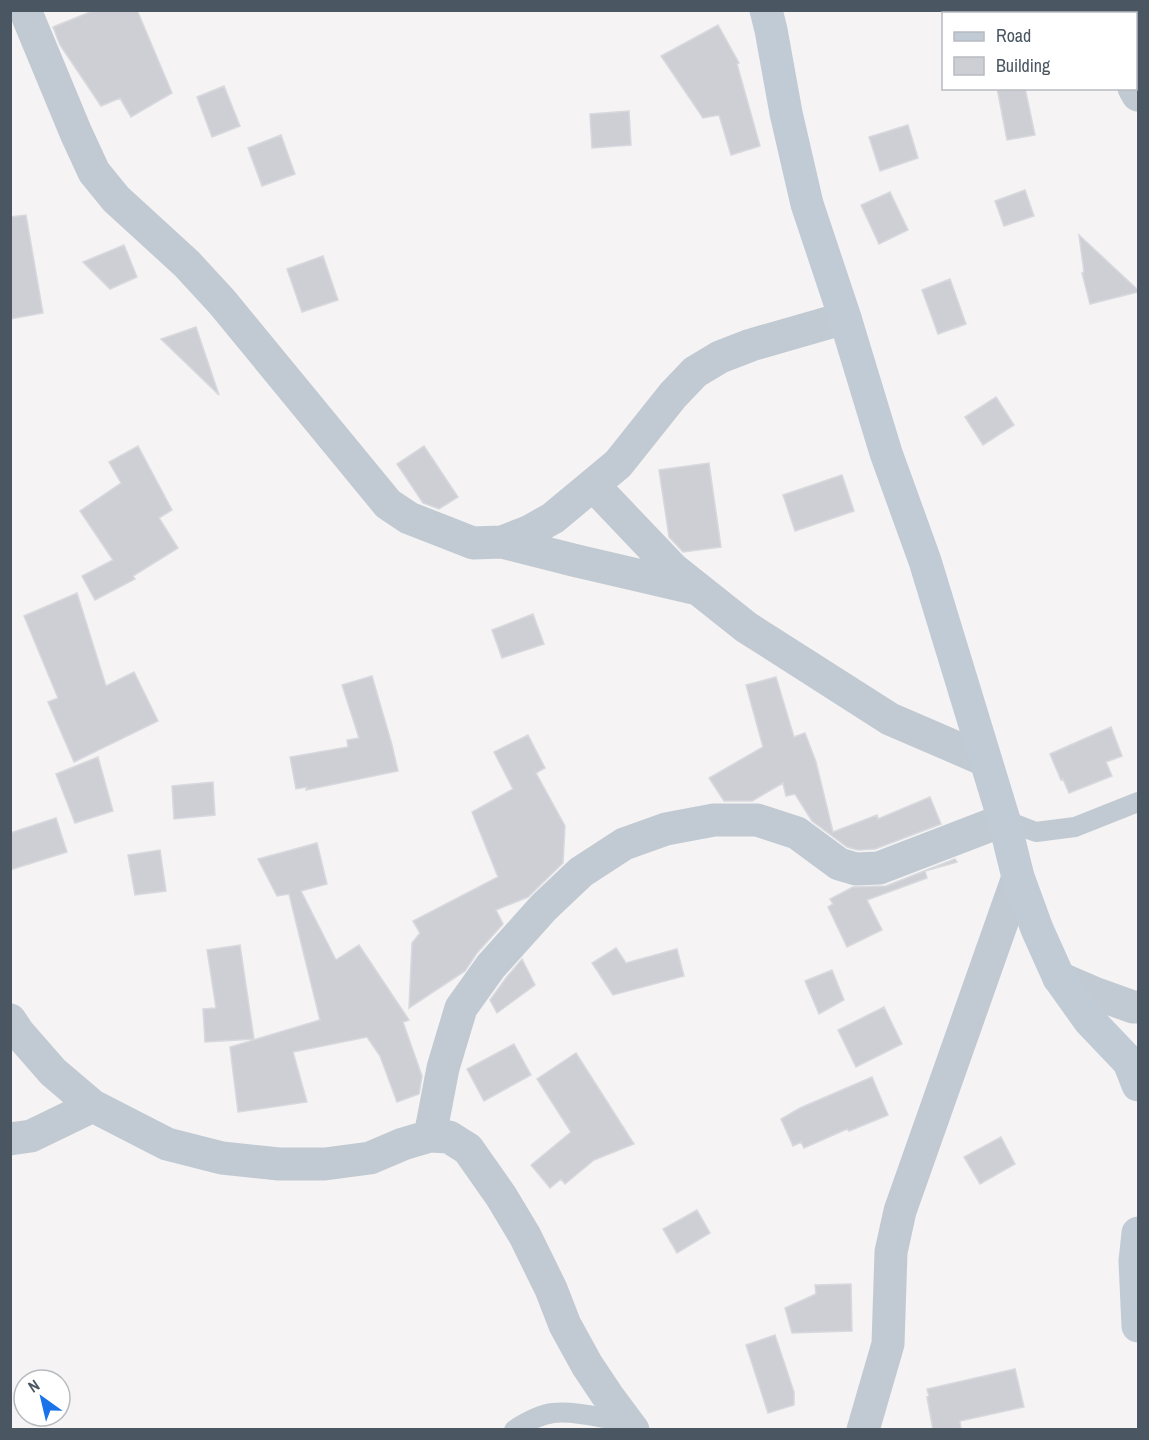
<svg xmlns="http://www.w3.org/2000/svg" width="1149" height="1440" viewBox="0 0 1149 1440" font-family="'Archivo Narrow',sans-serif">
<style>
.building{fill:#cdcfd5;stroke:#d7d9de;stroke-width:1.5}
.lines{fill:none;stroke-linecap:round;stroke-linejoin:round}
.lane{stroke:#c1cad2;stroke-width:20}
.street{stroke:#c1cad2;stroke-width:33}
.secondary{stroke:#c1cbd6;stroke-width:33}
</style>
<rect width="100%" height="100%" fill="#f5f3f3"/>
<path class="building" d="M95,10H137L172,93L131,117L120,98L101,106L60,45L53,27Z
M718,25L739,63L737,64L760,146L731,155L719,115L703,118L661,56Z
M224,86L240,126L212,137L197,97Z
M997,88H1025L1035,135L1007,140Z
M629,111L631,145L592,148L590,114Z
M908,125L918,158L880,171L869,137Z
M281,135L295,174L262,186L248,148Z
M1025,190L1034,216L1004,226L995,201Z
M890,192L908,230L879,244L861,205Z
M26,215L43,313L10,319V217Z
M1079,235L1138,290V292L1090,304L1082,273L1084,272Z
M124,245L137,277L110,289L83,262Z
M323,256L338,300L302,312L287,269Z
M950,279L966,324L938,334L922,290Z
M196,327L219,395L161,339Z
M996,397L1014,425L983,445L965,417Z
M138,446L172,510L159,518L178,548L133,576L135,579L95,600L82,576L113,560L80,511L121,483L109,462Z
M424,446L458,497L439,509L423,503L397,464Z
M709,463L721,547L683,552L669,537L659,470Z
M842,475L854,511L795,531L783,495Z
M77,593L106,686L134,672L158,721L74,762L48,702L58,698L24,616Z
M533,614L544,644L502,658L492,630Z
M372,676L392,745L398,771L306,790L307,787L296,789L290,757L348,747L347,740L359,738L342,685Z
M776,677L794,737L805,733L816,762L833,832L877,815L878,819L930,797L941,824L875,849L858,850L847,847L812,821L795,794L786,796L783,783L752,801H724L709,778L763,747L746,685Z
M1111,727L1122,756L1106,762L1112,776L1069,793L1063,779L1061,780L1050,754Z
M528,735L545,768L536,773L565,826L563,863L528,897L496,910L503,924L477,953L465,971L409,1008L412,943L420,933L413,921L498,877L472,812L513,789L494,752Z
M98,757L113,811L75,823L56,774Z
M213,782L215,815L174,819L172,786Z
M56,818L67,852L10,870V833Z
M317,843L327,884L301,891L336,960L359,945L409,1020L403,1022L422,1076L419,1094L397,1102L380,1056L367,1037L293,1052L307,1102L238,1112L230,1047L320,1020L289,894L277,896L258,859Z
M160,850L166,891L135,895L128,855Z
M955,859L957,862L925,871L927,878L867,900L882,930L847,947L828,907L833,904L830,899L853,887L886,886Z
M240,945L254,1039L205,1042L203,1009L216,1008L207,950Z
M616,948L626,963L677,949L684,976L613,995L592,963Z
M522,959L535,985L497,1013L490,1000L506,978Z
M832,970L844,1000L819,1014L805,981Z
M884,1007L902,1044L856,1067L838,1030Z
M514,1044L531,1075L484,1101L467,1069Z
M576,1053L634,1144L594,1160L565,1184L561,1179L550,1188L531,1165L571,1132L537,1079Z
M872,1077L888,1115L849,1131L847,1129L804,1148L801,1142L793,1146L781,1119L800,1108Z
M1001,1137L1015,1164L980,1184L964,1157Z
M697,1210L710,1233L677,1253L663,1229Z
M851,1284L852,1331L792,1333L785,1308L816,1294L815,1285Z
M775,1335L794,1392V1405L768,1413L746,1345Z
M1015,1369L1024,1407L960,1421L961,1430H933L927,1397L929,1396L927,1389Z"/>
<g class="lines">
<path class="lane" d="M1004,820L1036,832L1075,827L1138,802
M514,1430C526,1422 538,1415 553,1413C573,1410 606,1419 627,1422"/>
<path class="street" d="M25,10L76,133L94,172L116,199L187,264L222,302L388,504L409,518L473,543L502,542L530,531L553,518L618,464L673,395L695,372L720,357L751,345L845,318
M1062,10L1069,14
M1134,88L1138,95
M593,485L673,569L746,627L890,719L985,760
M502,542L573,560L693,588
M1059,978L1094,993L1133,1007H1138
M10,1020L18,1032L53,1072L93,1106L167,1144L222,1158L279,1164H325L370,1158L403,1144L430,1136L449,1137L468,1149L501,1196L525,1236L551,1289L565,1325L587,1365L607,1395L633,1430
M430,1136L443,1068L461,1008L491,966L544,907L581,872L624,844L666,829L714,820H757L797,833L839,864L856,869L879,868L1004,820
M10,1139L31,1136L93,1106
M863,1430L888,1344L891,1252L900,1211L1018,877"/>
<path class="secondary" d="M766,10L771,30L786,113L807,204L845,318L886,453L925,561L1004,820L1018,877L1037,929L1059,978L1089,1020L1129,1062L1138,1085
M1138,1233L1135,1261L1138,1326"/>
</g>
<rect width="1149" height="1440" fill="none" stroke="#4a5661" stroke-width="24"/>
<rect x="942" y="12" width="195" height="78" fill="#ffffff" stroke="#b7bbc0" stroke-width="1.5"/>
<rect x="954" y="32" width="30" height="9" fill="#c1cbd6" stroke="#b7bbc0" stroke-width="1.5"/>
<text x="996" y="42" font-size="18" fill="#4a5661">Road</text>
<rect x="954" y="57" width="30" height="18" fill="#cdcfd5" stroke="#b7bbc0" stroke-width="1.5"/>
<text x="996" y="72" font-size="18" fill="#4a5661">Building</text>
<g transform="translate(42 1398) rotate(326)"><circle r="28" fill="#ffffff" stroke="#b7bbc0" stroke-width="1.5"/>
<path d="M0-4.5L10 22L0 15L-10 22Z" fill="#1a73e8"/>
<text y="-9" font-size="16" font-weight="bold" text-anchor="middle" fill="#4a5661">N</text>
</g>
</svg>
